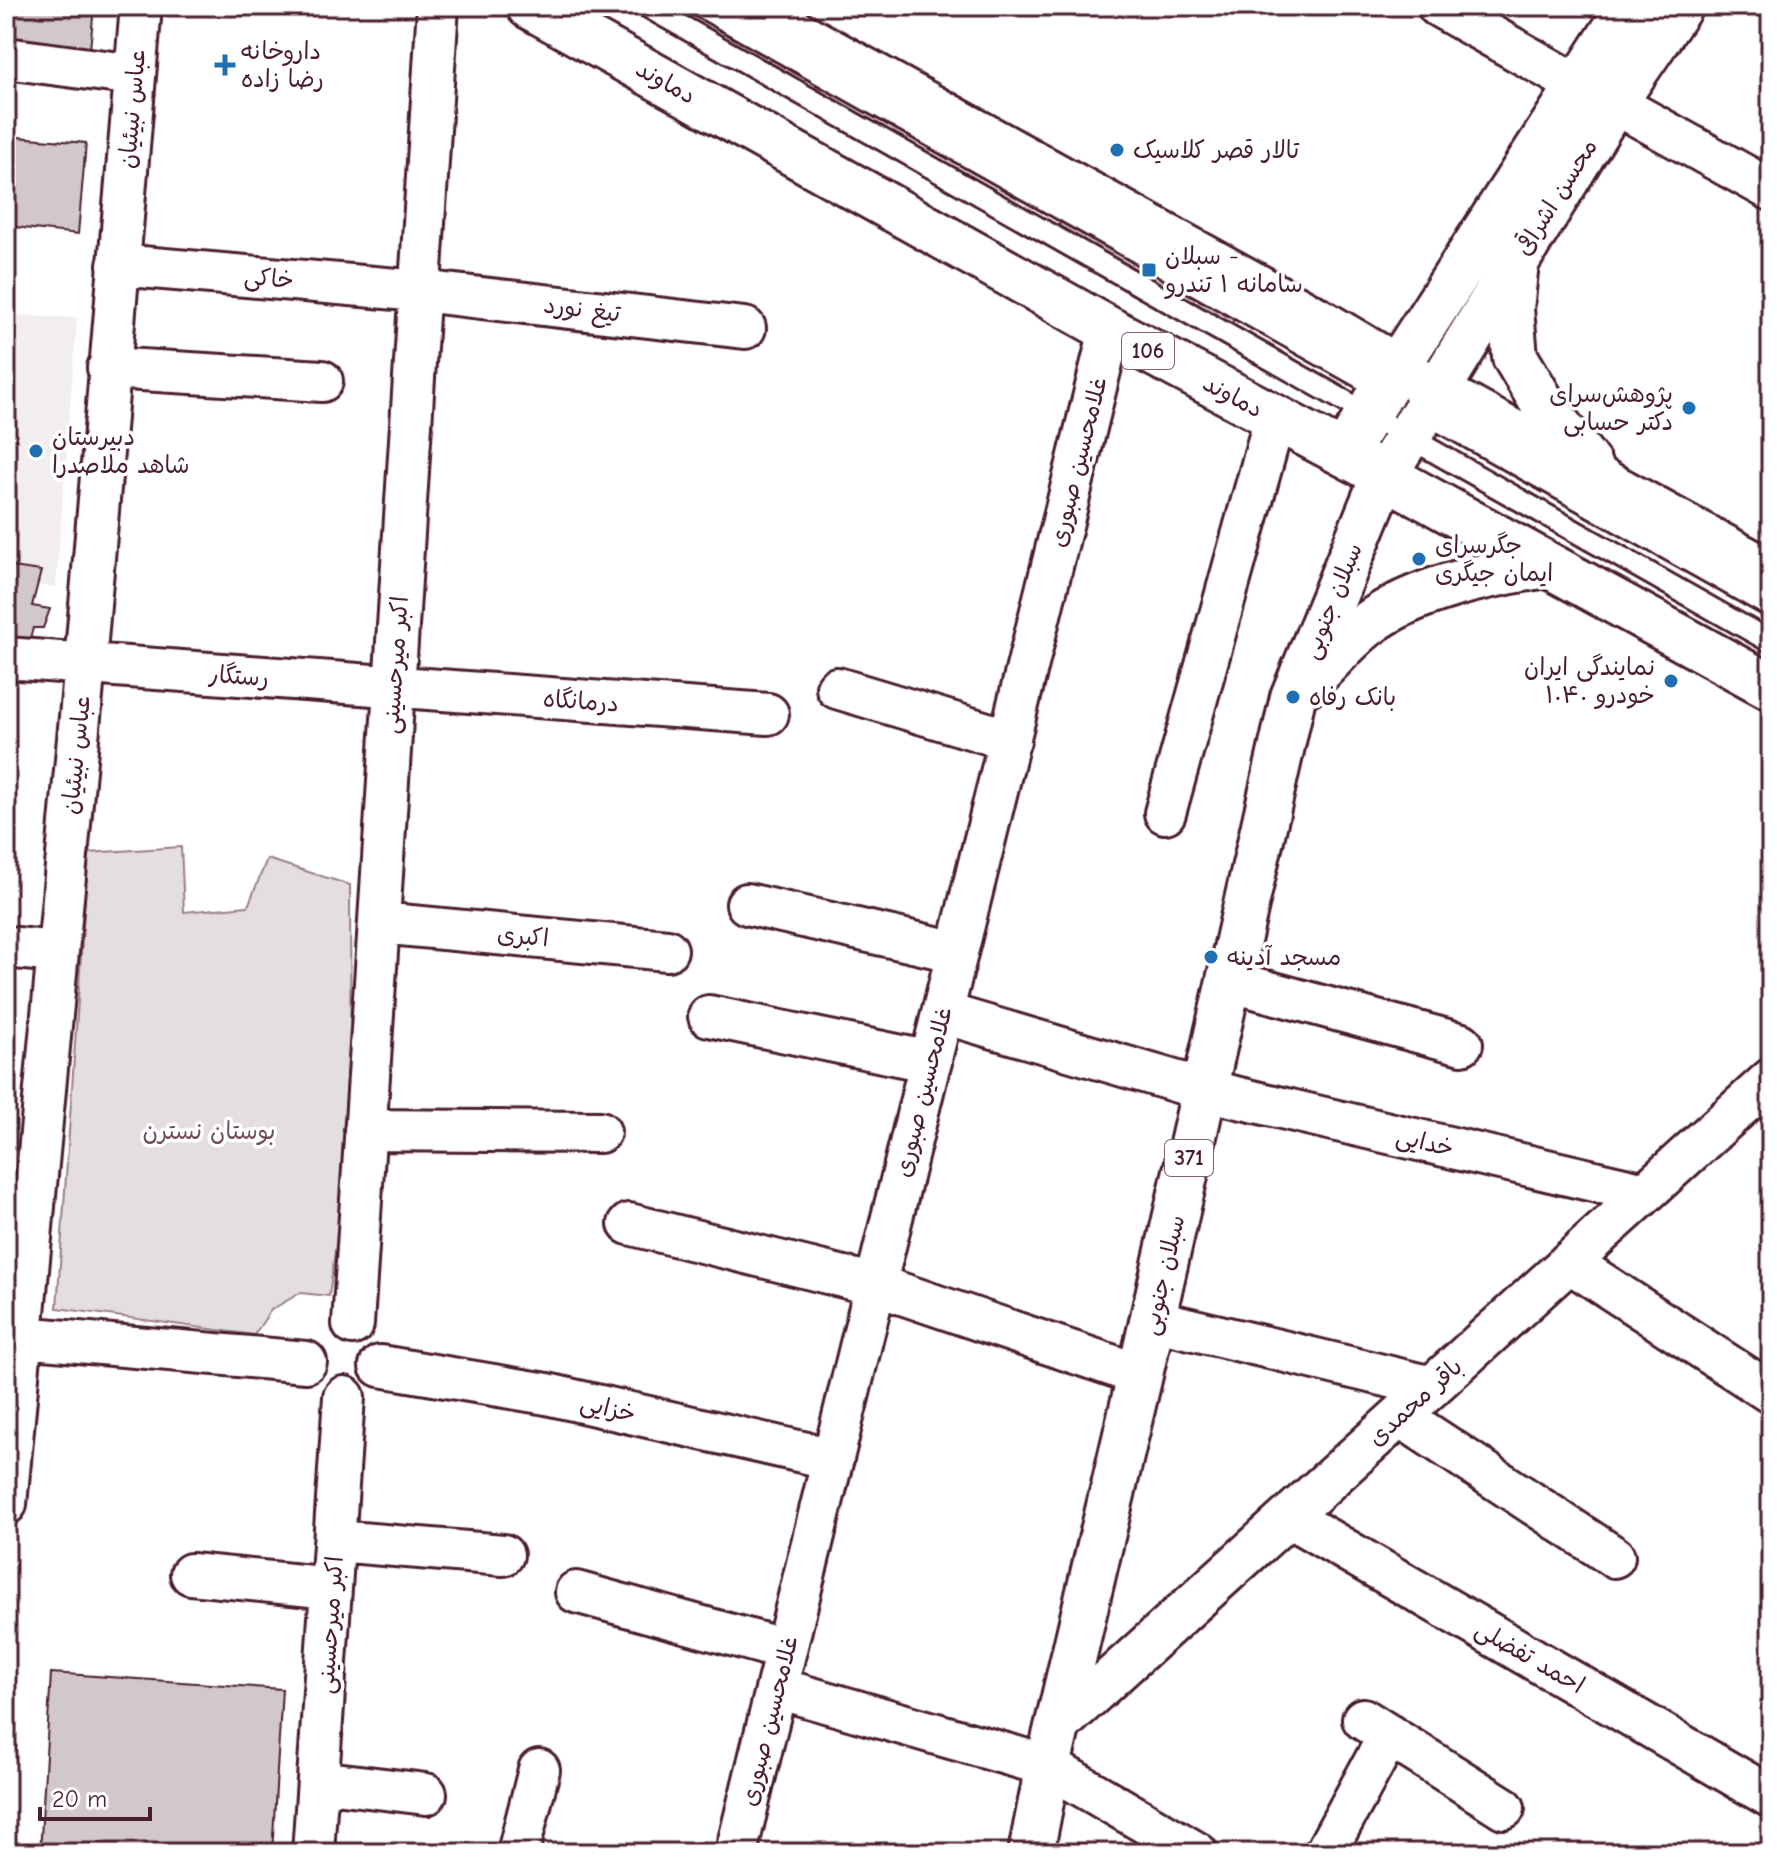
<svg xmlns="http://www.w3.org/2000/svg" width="1777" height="1859" viewBox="0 0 1777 1859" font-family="'Comic Neue','Playpen Sans Arabic',sans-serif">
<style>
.built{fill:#f2eeef}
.green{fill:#e5dee0;stroke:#987e86;stroke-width:2}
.building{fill:#d2c7cb;stroke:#4a1f2b;stroke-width:2}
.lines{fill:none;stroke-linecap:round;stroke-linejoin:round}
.lane-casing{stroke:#4a1f2b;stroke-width:26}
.street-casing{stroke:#4a1f2b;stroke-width:46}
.secondary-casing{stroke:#4a1f2b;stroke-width:50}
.primary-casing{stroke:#4a1f2b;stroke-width:50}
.lane{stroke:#fff;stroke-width:20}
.street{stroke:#fff;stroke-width:40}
.secondary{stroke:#fff;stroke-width:44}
.primary{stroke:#fff;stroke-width:44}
.poi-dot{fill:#1f6fb2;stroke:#fff;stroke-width:3}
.labels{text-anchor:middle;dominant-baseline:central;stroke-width:7;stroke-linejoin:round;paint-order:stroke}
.shield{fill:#fff;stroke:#80626b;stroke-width:2}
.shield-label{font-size:22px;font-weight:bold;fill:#4a1f2b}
.poi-label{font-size:24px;fill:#4a1f2b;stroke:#fff;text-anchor:start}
.street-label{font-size:24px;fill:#4a1f2b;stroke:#fff}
.park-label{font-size:24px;fill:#714f58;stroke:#fff}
</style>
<rect width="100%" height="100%" fill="#fff"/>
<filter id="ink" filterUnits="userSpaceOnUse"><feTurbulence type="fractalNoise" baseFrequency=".0125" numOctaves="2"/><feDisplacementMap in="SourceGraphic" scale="16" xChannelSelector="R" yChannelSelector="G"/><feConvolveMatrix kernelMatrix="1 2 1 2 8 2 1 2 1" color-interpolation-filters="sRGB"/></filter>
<g filter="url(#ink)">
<path class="built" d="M6,315L77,318L56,587L6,583Z"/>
<path class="green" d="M181,847L184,912L248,906L267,859L350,885L351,1134L329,1296L300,1293L271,1310L254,1335L57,1308L88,853Z"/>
<path class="building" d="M6,6H94L90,50L6,40Z
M6,136L86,143L78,234L6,226Z
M1066,213L1238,312L1229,329L1055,231Z
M6,566L41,571L32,606L50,609L43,628H33L26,652L6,648Z
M51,1673L282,1689L272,1853H40Z"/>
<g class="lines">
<defs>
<path id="lane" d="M646,6L1771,642
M700,6L1387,392
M1418,409L1771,607"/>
<path id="street" d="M1438,6L1578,85
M6,58L135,75
M1614,103L1771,190
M118,265L420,291L745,328
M108,368L322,381
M6,658L768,714
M837,688L1010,740
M1165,813L1275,418
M747,904L957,952
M379,923L667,950
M6,947L56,952
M1229,981L1462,1044
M943,1013L1205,1090L1645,1193
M709,1016L931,1062
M365,1130L600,1132
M629,1224L876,1285L1140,1375
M1569,1262L1771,1393
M1153,1320L1432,1387
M353,1324L438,6
M21,1337L306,1362
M380,1366L547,1394L833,1459
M1400,1416L1614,1557
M6,1504L85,664L141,6
M1289,1517L1771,1797
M336,1541L503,1555
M191,1574L331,1588
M576,1592L786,1650
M777,1688L1048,1766L1197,1853
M1363,1719L1504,1808
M1059,1725L1771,1079
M318,1781L426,1794
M313,1853L344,1397
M518,1853L539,1770
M736,1853L1110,330
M1325,1853L1389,1735"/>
<path id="secondary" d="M1397,367L1630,6
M1437,391L1614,103L1680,6"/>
<path id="primary" d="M529,6L1110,330L1384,475L1771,687
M748,6L1314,318L1437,391L1771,573
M1516,262L1511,309L1515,357L1546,409L1589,465
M1344,454L1397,367
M1306,684C1326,665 1346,641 1368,624C1416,588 1489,574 1547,565
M1031,1853L1048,1766L1140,1375L1293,697L1384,475L1437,391"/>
</defs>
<use href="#lane" class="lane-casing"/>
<use href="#street" class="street-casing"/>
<use href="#secondary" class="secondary-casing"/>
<use href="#primary" class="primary-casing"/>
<use href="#lane" class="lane"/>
<use href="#street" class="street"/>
<use href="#secondary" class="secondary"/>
<use href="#primary" class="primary"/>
</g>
</g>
<g class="poi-dot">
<path d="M221 53h8v8h8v8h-8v8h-8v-8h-8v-8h8z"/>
<circle cx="1117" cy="150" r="8"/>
<rect x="1141" y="262" width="16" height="16" rx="4"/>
<circle cx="1689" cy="408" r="8"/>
<circle cx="36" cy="451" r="8"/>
<circle cx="1419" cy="559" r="8"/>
<circle cx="1671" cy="681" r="8"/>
<circle cx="1293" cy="697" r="8"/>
<circle cx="1211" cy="957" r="8"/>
</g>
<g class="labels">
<g class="shield">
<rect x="1122" y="333" width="52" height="36" rx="6"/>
<rect x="1165" y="1140" width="48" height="36" rx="6"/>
</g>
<g class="shield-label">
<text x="1148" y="351">106</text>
<text x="1189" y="1158">371</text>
</g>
<g class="poi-label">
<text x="241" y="51">داروخانه<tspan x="241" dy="28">رضا زاده</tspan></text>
<text x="1133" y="150">تالار قصر کلاسیک</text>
<text x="1165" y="256">سبلان -<tspan x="1165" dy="28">سامانه ۱ تندرو</tspan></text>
<text x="1673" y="394" text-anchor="end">پژوهش‌سرای<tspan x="1673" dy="28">دکتر حسابی</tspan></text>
<text x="52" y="437">دبیرستان<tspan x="52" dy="28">شاهد ملاصدرا</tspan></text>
<text x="1435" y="545">جگرسرای<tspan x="1435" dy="28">ایمان جیگری</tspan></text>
<text x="1655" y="667" text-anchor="end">نمایندگی ایران<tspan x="1655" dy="28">خودرو ۱۰۴۰</tspan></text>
<text x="1309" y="697">بانک رفاه</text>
<text x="1227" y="957">مسجد آدینه</text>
</g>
<g class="street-label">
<text transform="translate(666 82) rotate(29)">دماوند</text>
<text transform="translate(132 109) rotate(-85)">عباس نبیئیان</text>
<text transform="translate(1556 197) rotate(-58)">محسن اشراقی</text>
<text transform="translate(269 278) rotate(5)">خاکی</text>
<text transform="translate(582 309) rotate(7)">تیغ نورد</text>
<text transform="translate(1233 396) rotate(28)">دماوند</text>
<text transform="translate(1078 462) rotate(-76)">غلامحسین صبوری</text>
<text transform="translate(1332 601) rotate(-68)">سبلان جنوبی</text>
<text transform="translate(395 665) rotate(-86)">اکبر میرحسینی</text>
<text transform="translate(239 676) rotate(4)">رستگار</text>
<text transform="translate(581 701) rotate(4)">درمانگاه</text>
<text transform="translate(76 755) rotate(-84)">عباس نبیئیان</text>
<text transform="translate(523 936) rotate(5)">اکبری</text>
<text transform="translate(923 1092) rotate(-76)">غلامحسین صبوری</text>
<text transform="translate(1425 1142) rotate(13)">خدایی</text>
<text transform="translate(1163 1275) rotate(-77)">سبلان جنوبی</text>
<text transform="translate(1415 1402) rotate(-42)">باقر محمدی</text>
<text transform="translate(608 1408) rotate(13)">خزایی</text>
<text transform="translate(330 1625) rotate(-86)">اکبر میرحسینی</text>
<text transform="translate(1530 1657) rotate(30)">احمد تفضلی</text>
<text transform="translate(769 1721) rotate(-76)">غلامحسین صبوری</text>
</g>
<g class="park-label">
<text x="209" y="1131">بوستان نسترن</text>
</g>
</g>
<rect width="1777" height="1859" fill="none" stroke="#fff" stroke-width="32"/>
<rect x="16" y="16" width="1745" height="1827" fill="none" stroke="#4a1f2b" stroke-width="3" filter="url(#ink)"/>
<path d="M40 1807v12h110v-12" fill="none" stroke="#4a1f2b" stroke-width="4"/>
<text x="52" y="1807" font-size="24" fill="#4a1f2b" stroke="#ffffff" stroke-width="6" paint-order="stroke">20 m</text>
</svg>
